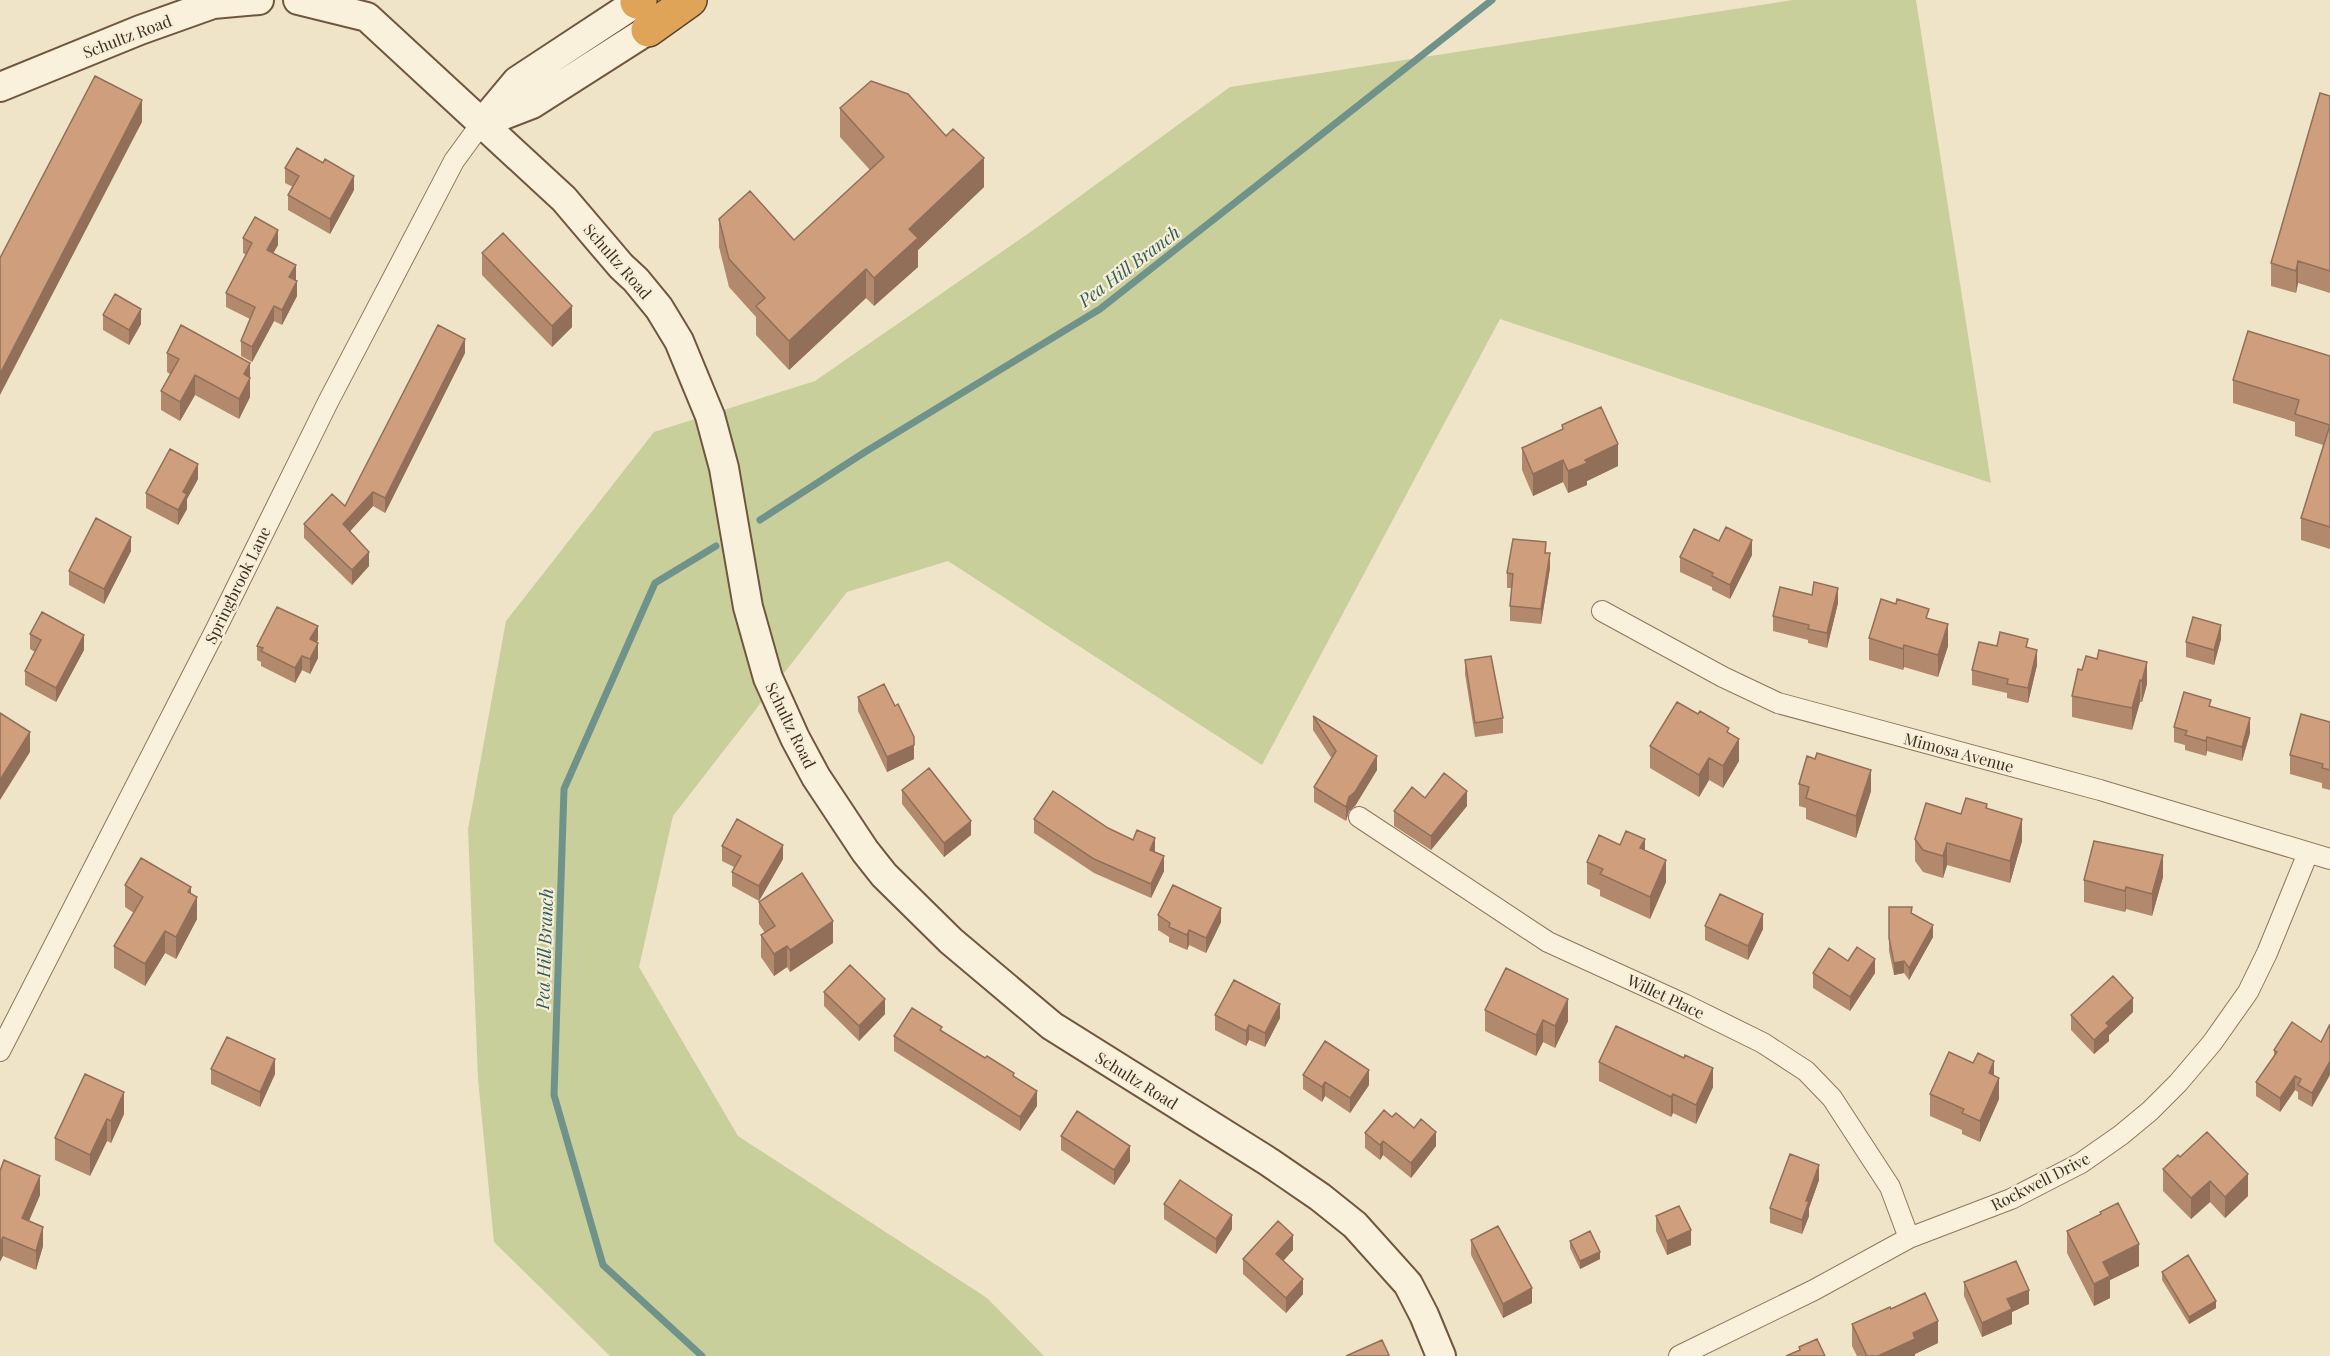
<svg xmlns="http://www.w3.org/2000/svg" width="2330" height="1356" viewBox="0 0 2330 1356" font-family="'Playfair Display',serif">
<style>
.green{fill:#c9cf9b}
.lines{fill:none;stroke-linecap:round;stroke-linejoin:round}
.stream{stroke:#6f938a;stroke-width:7}
.street-casing{stroke:#8d765c;stroke-width:22}
.secondary-casing{stroke:#6f573f;stroke-width:32}
.highway-casing{stroke:#5b4430;stroke-width:36}
.street{stroke:#faf1dc;stroke-width:20}
.secondary{stroke:#faf1dc;stroke-width:28}
.highway{stroke:#e0a458;stroke-width:33}
.wall{fill:#b2896c}
.shaded-wall{fill:#916f58}
.building{fill:#cf9f7d;stroke:#916f58;stroke-width:1.5}
.labels{text-anchor:middle;dominant-baseline:central;stroke-width:4.5;stroke-linejoin:round;paint-order:stroke}
.street-label{font-size:16px;fill:#3d2e20;stroke:#f7eed8}
.water-label{font-size:18px;font-style:italic;fill:#2f5d5a;stroke:#f7eed8}
</style>
<rect width="100%" height="100%" fill="#f0e4c8"/>
<path class="green" d="M1793,0H1916L1991,483L1500,319L1262,765L948,561L847,592L673,816L639,967L738,1136L987,1298L1044,1356H610L494,1242L478,1079L468,829L506,621L654,432L815,381L1039,226L1230,87Z"/>
<g class="lines">
<path class="stream" d="M760,520L865,452L1100,309L1492,0
M702,1356L603,1265L554,1095L564,789L655,583L716,546"/>
<defs>
<path id="street" d="M1602,611L1723,677L1778,703L2100,790L2330,859
M1359,817L1548,942L1684,1004L1763,1043L1806,1071L1832,1098L1890,1187L1909,1238
M0,1051L215,631L328,402L454,161L481,124
M1679,1356L1814,1290L1909,1238L2011,1199L2081,1163L2121,1135L2150,1111L2178,1083L2212,1043L2248,992L2267,953L2308,853"/>
<path id="secondary" d="M298,0L367,17L564,199L621,266L636,280L659,308L679,341L710,416L724,468L748,607L768,678L795,738L816,777L865,851L884,875L951,941L1052,1026L1269,1162L1320,1197L1355,1225L1408,1284L1424,1315L1441,1356
M0,87L140,30L213,4L259,0
M483,123L532,104L648,30
M481,124L517,81L637,2"/>
<path id="highway" d="M637,2L640,0
M648,30L690,0"/>
</defs>
<use href="#street" class="street-casing"/>
<use href="#secondary" class="secondary-casing"/>
<use href="#highway" class="highway-casing"/>
<use href="#street" class="street"/>
<use href="#secondary" class="secondary"/>
<use href="#highway" class="highway"/>
</g>
<path class="wall" d="M2330,96V293L2298,283L2296,293L2271,286V263Z
M840,108L984,187L918,250V267L874,306L866,298L789,370L756,335V317L729,287L719,247V219L794,240L870,170L840,137Z
M323,163L354,190L330,234L288,210V195L293,187L285,183V168Z
M243,238L278,245L273,253L295,280L297,296L282,325L274,321L252,362L241,356V341L250,319L226,307V293L246,255L243,253Z
M482,253L572,327L552,347L482,275Z
M103,315L141,324L129,345L103,330Z
M167,353L250,363V397L239,419L195,395L180,421L161,410V391L170,374L167,372Z
M465,353L385,513L373,506L350,531L369,566L352,585L304,538V524L345,506Z
M2330,356V549L2301,540V518L2323,445L2295,436V422L2233,403V380Z
M1562,425L1618,466L1587,481V485L1568,493L1563,482L1533,496L1522,470V448L1562,430Z
M198,479L187,499V509L178,525L146,508V493Z
M1719,541L1752,555L1730,599L1712,590V587L1680,572V557Z
M131,551L104,604L69,585V571Z
M1546,553L1550,568L1541,624L1510,621V606L1512,588H1507V573Z
M1838,603L1827,648L1808,643V640L1773,631V616Z
M1929,619L1948,646L1938,677L1904,667L1903,670L1869,660V638Z
M30,634L84,650L56,702L25,685V671L35,652L30,649Z
M2221,639L2214,665L2186,657V642Z
M318,640L317,642L318,658L310,674L302,670L295,683L261,666V662L257,660V646Z
M1997,646L2028,648L2037,665L2028,703L2007,698V693L1972,685V670Z
M2099,650L2147,684L2142,702H2140L2132,730L2072,717V696L2082,670L2097,659Z
M1465,660L1503,718V733L1475,737L1465,674Z
M858,697L895,706L914,759L887,772L858,711Z
M2211,707L2250,733L2242,761L2207,751L2206,756L2185,750V745L2174,742V727Z
M1313,716L1377,770L1355,806L1349,811L1346,821L1314,802V787L1332,759L1313,730Z
M2330,722V790L2322,788V783L2290,774V755Z
M1729,733L1739,761L1723,788L1709,780L1699,797L1650,768V746Z
M1815,759L1871,791L1856,838L1806,819V808L1799,806V784Z
M902,790L971,835L944,857L902,804Z
M1425,798L1467,806L1431,850L1394,826V811Z
M1987,809L2022,841L2010,883L1947,865L1943,878L1923,872L1915,861V839L1961,814Z
M1034,819L1108,828L1164,871L1151,898L1094,873L1034,833Z
M1620,845L1645,850L1666,882L1650,919L1600,896V890L1587,884V862Z
M722,846L783,859L759,901L732,886V872L734,867L722,861Z
M2163,877L2152,916L2126,909L2125,912L2084,902V880Z
M125,885L191,893L197,919L176,959L165,953L145,986L114,968V946L134,913L125,907Z
M759,902L833,943L790,972L787,967L774,976L761,957V935L765,933L759,924Z
M1889,907L1911,913L1933,937L1909,980L1904,973L1894,975L1889,951Z
M1158,915L1221,922L1206,953L1189,945L1187,950L1169,942V937L1158,930Z
M1705,926L1763,929L1748,960L1705,940Z
M1848,961L1875,973L1850,1011L1813,988V973Z
M824,992L885,1014L859,1041L824,1006Z
M1485,1010L1568,1021L1555,1048L1543,1042L1536,1056L1485,1031Z
M2133,1012L2109,1035V1041L2094,1054L2071,1030V1015Z
M1215,1015L1280,1018L1265,1047L1249,1040L1246,1046L1215,1030Z
M942,1031L1014,1077L1037,1106L1020,1131L894,1051V1036Z
M2321,1042L2312,1107L2298,1099V1092L2295,1090L2280,1112L2256,1096V1082L2274,1057V1050Z
M1684,1058L1713,1087L1696,1124L1673,1113L1671,1117L1599,1081V1062Z
M211,1069L275,1074L260,1107L211,1084Z
M85,1074L124,1114L111,1143L107,1141L90,1176L55,1160V1138Z
M1303,1075L1369,1085L1350,1113L1325,1096L1322,1102L1303,1089Z
M1994,1075L1999,1099L1980,1142L1962,1134V1130L1930,1116V1094Z
M1392,1117L1414,1128L1436,1146L1411,1178L1383,1155L1380,1160L1365,1148V1133Z
M1061,1136L1130,1161L1114,1185L1061,1150Z
M2180,1157L2248,1196L2225,1218L2210,1202L2191,1219L2163,1191V1169Z
M0,1171L40,1195L29,1221L43,1246L36,1270L3,1256Z
M1819,1180L1809,1208V1216L1802,1234L1770,1223V1208Z
M1164,1204L1232,1229L1216,1254L1164,1219Z
M2100,1212L2139,1266L2110,1280V1298L2094,1306L2067,1253V1231L2100,1215Z
M1656,1216L1691,1245L1667,1255L1656,1231Z
M1471,1240L1532,1303L1503,1318L1471,1255Z
M1570,1241L1600,1259L1580,1269L1570,1248Z
M1293,1250L1283,1261L1303,1294L1286,1313L1243,1274V1259Z
M2162,1272L2216,1308L2189,1324L2162,1280Z
M1964,1282L2029,1304L2012,1312V1324L1982,1337L1964,1296Z
M1891,1309L1938,1343L1915,1354V1356H1857L1852,1346V1324Z"/>
<path class="shaded-wall" d="M142,100V122L0,395V374Z
M984,158V187L918,250V267L874,306V278L909,229Z
M354,176V190L330,234V219Z
M278,230V245L267,264V250Z
M2298,261V283L2296,293V271Z
M296,265V280L289,292V277Z
M866,269V298L789,370V341Z
M297,281V296L282,325V310Z
M274,306V321L252,362V347Z
M572,306V327L552,347V326Z
M141,309V324L129,345V330Z
M465,339V353L385,513V498Z
M250,363V397L239,419V399L244,374Z
M195,375V395L180,421V402Z
M1618,444V466L1587,481V485L1568,493V471L1585,460Z
M1563,460V482L1533,496V474Z
M198,464V479L187,499V509L178,525V510L183,492Z
M373,492V506L343,539V524Z
M131,537V551L104,604V589Z
M1752,540V555L1730,599V585Z
M369,552V566L352,585V570Z
M1550,553V568L1541,624V609Z
M1838,588V603L1827,648V633Z
M1948,624V646L1938,677V655Z
M2221,625V639L2214,665V650Z
M318,626V640L310,654V639Z
M84,635V650L56,702V688Z
M318,643V658L310,674V659Z
M1904,645V667L1903,670V649Z
M2037,650V665L2028,703V688Z
M302,656V670L295,683V668Z
M2147,662V684L2142,702V681Z
M2140,680V702L2132,730V708Z
M2250,718V733L2242,761V747Z
M30,732V752L0,800V780Z
M2207,737V751L2206,756V741Z
M1739,739V761L1723,788V766Z
M914,745V759L887,772V757Z
M1377,756V770L1355,806L1349,811L1346,821V807L1349,797Z
M1709,758V780L1699,797V775Z
M1871,770V791L1856,838V816Z
M1467,791V806L1431,850V836Z
M2022,819V841L2010,883V861Z
M971,821V835L944,857V843Z
M1155,838V853L1150,850Z
M1645,839V861L1640,848Z
M1947,843V865L1943,878V856Z
M783,845V859L759,901V886Z
M2163,855V877L2152,916V894Z
M1164,856V871L1151,898V884Z
M1666,860V882L1650,919V897Z
M191,887V909L197,897V919L176,959V937L188,892Z
M2126,887V909L2125,912V891Z
M1221,908V922L1206,953V938Z
M1763,914V929L1748,960V946Z
M833,921V943L790,972V950Z
M1933,925V937L1909,980V968Z
M1189,930V945L1187,950V935Z
M165,931V953L145,986V964Z
M787,946V967L774,976V954Z
M1875,959V973L1850,1011V997Z
M1904,961V973L1894,975V963Z
M2133,998V1012L2109,1035V1041L2094,1054V1040L2106,1023Z
M885,999V1014L859,1041V1026Z
M1568,999V1021L1555,1048V1026Z
M1280,1004V1018L1265,1047V1033Z
M1543,1020V1042L1536,1056V1035Z
M1249,1025V1040L1246,1046V1031Z
M275,1059V1074L260,1107V1092Z
M1994,1061V1083L1989,1073Z
M2330,1061V1075L2312,1107V1093Z
M1713,1068V1087L1696,1124V1105Z
M1369,1070V1085L1350,1113V1098Z
M2295,1076V1090L2280,1112V1098Z
M1999,1078V1099L1980,1142V1121Z
M1325,1082V1096L1322,1102V1087Z
M1037,1091V1106L1020,1131V1117Z
M124,1092V1114L111,1143V1121Z
M1673,1094V1113L1671,1117V1097Z
M107,1119V1141L90,1176V1155Z
M1436,1132V1146L1411,1178V1163Z
M1383,1141V1155L1380,1160V1145Z
M1130,1146V1161L1114,1185V1170Z
M1819,1165V1180L1809,1208V1216L1802,1234V1220L1806,1201Z
M2248,1174V1196L2225,1218V1197Z
M40,1176V1195L22,1237V1218Z
M2210,1181V1202L2191,1219V1198Z
M1232,1215V1229L1216,1254V1239Z
M43,1227V1246L36,1270V1251Z
M1691,1230V1245L1667,1255V1241Z
M1293,1235V1250L1276,1269V1254Z
M3,1237V1256L0,1262V1243Z
M2139,1244V1266L2110,1280V1298L2094,1306V1284L2103,1262Z
M1600,1252V1259L1580,1269V1261Z
M1303,1279V1294L1286,1313V1298Z
M1532,1288V1303L1503,1318V1304Z
M2029,1290V1304L2012,1312V1324L1982,1337V1323L2007,1299Z
M2216,1301V1308L2189,1324V1317Z
M1938,1321V1343L1915,1354V1356H1878L1913,1333Z"/>
<path class="building" d="M95,76L142,100L0,374V258Z
M871,81L908,94L946,136L953,129L984,158L909,229L918,238L874,278L866,269L789,341L756,306L765,298L729,259L719,219L750,191L794,240L884,157L840,108Z
M2320,93L2330,96V271L2298,261L2296,271L2271,263Z
M297,148L323,163L325,159L354,176L330,219L288,195L299,176L285,168Z
M255,217L278,230L267,250L296,265L289,277L297,281L282,310L274,306L252,347L241,341L255,307L226,293L252,243L243,238Z
M503,233L572,306L552,326L482,253Z
M115,294L141,309L129,330L103,315Z
M181,325L250,363L244,374L250,378L239,399L195,375L180,402L161,391L179,359L167,353Z
M438,325L465,339L385,498L373,492L343,524L369,552L352,570L304,524L332,494L345,506Z
M2248,331L2330,356V527L2301,518L2330,425L2295,414L2299,400L2233,380Z
M1601,407L1618,444L1585,460L1587,463L1568,471L1563,460L1533,474L1522,448L1563,429L1562,425Z
M170,449L198,464L183,492L187,494L178,510L146,493Z
M96,518L131,537L104,589L69,571Z
M1726,527L1752,540L1730,585L1712,576L1713,573L1680,557L1694,529L1719,541Z
M1513,539L1546,542L1545,553H1550L1541,609L1510,606L1513,574L1507,573Z
M1814,582L1838,588L1827,633L1808,629L1809,625L1773,616L1780,587L1812,595Z
M1881,599L1896,604L1897,599L1929,609L1926,618L1948,624L1938,655L1904,645L1903,649L1869,638Z
M277,607L318,626L310,639L318,643L310,659L302,656L295,668L261,651L263,648L257,646Z
M42,612L84,635L56,688L25,671L41,640L30,634Z
M2193,617L2221,625L2214,650L2186,642Z
M2000,632L2028,639L2026,647L2037,650L2028,688L2007,684L2008,679L1972,670L1979,642L1997,646Z
M2099,650L2147,662L2142,681L2140,680L2132,708L2072,696L2078,669L2082,670L2086,656L2097,659Z
M1491,656L1503,718L1475,723L1465,660Z
M884,684L895,706L898,704L914,737V745L887,757L858,697Z
M2184,692L2211,700L2209,706L2250,718L2242,747L2207,737L2206,741L2185,735L2187,731L2174,727Z
M1677,702L1698,714L1700,711L1729,728L1727,732L1739,739L1723,766L1709,758L1699,775L1650,746Z
M0,713L30,732L0,780Z
M2301,714L2330,722V770L2322,768L2323,764L2290,755Z
M1313,716L1377,756L1355,792L1349,797L1346,807L1314,787L1336,751Z
M1817,753L1871,770L1856,816L1806,798L1809,787L1799,784L1807,756L1815,759Z
M929,768L971,821L944,843L902,790Z
M1444,773L1467,791L1431,836L1394,811L1412,787L1425,798Z
M1053,791L1108,828L1133,840L1137,830L1155,838L1150,850L1164,856L1151,884L1094,859L1034,819Z
M1966,798L1987,804L1986,808L2022,819L2010,861L1947,843L1943,856L1923,850L1915,839L1926,803L1961,814Z
M737,819L783,845L759,886L732,872L741,856L722,846Z
M1626,831L1645,839L1640,848L1666,860L1650,897L1600,874L1603,869L1587,862L1599,835L1620,845Z
M2094,841L2163,855L2152,894L2126,887L2125,891L2084,880Z
M141,858L191,887L188,892L197,897L176,937L165,931L145,964L114,946L143,897L125,885Z
M802,873L833,921L790,950L787,946L774,954L761,935L775,926L759,902Z
M1173,885L1221,908L1206,938L1189,930L1187,935L1169,927L1170,923L1158,915Z
M1720,894L1763,914L1748,946L1705,926Z
M1889,907H1912L1911,913L1933,925L1909,968L1904,961L1894,963L1889,938Z
M1857,947L1875,959L1850,997L1813,973L1829,948L1848,961Z
M850,965L885,999L859,1026L824,992Z
M1506,968L1568,999L1555,1026L1543,1020L1536,1035L1485,1010Z
M2113,976L2133,998L2106,1023L2109,1026L2094,1040L2071,1015Z
M1234,980L1280,1004L1265,1033L1249,1025L1246,1031L1215,1015Z
M912,1008L942,1027L940,1030L985,1058L987,1056L1014,1073L1013,1076L1037,1091L1020,1117L894,1036Z
M2292,1022L2321,1042L2330,1024V1061L2312,1093L2298,1085L2301,1079L2295,1076L2280,1098L2256,1082L2277,1052L2274,1050Z
M1616,1026L1684,1058L1685,1055L1713,1068L1696,1105L1673,1094L1671,1097L1599,1062Z
M227,1037L275,1059L260,1092L211,1069Z
M1325,1041L1369,1070L1350,1098L1325,1082L1322,1087L1303,1075Z
M1949,1052L1973,1063L1978,1053L1994,1061L1989,1073L1999,1078L1980,1121L1962,1113L1964,1109L1930,1094Z
M85,1074L124,1092L111,1121L107,1119L90,1155L55,1138Z
M1384,1110L1392,1117L1396,1113L1414,1128L1421,1119L1436,1132L1411,1163L1383,1141L1380,1145L1365,1133Z
M1077,1111L1130,1146L1114,1170L1061,1136Z
M2207,1132L2248,1174L2225,1197L2210,1181L2191,1198L2163,1169L2178,1155L2180,1157Z
M1790,1154L1819,1165L1806,1201H1809L1802,1220L1770,1208Z
M4,1160L40,1176L22,1218L43,1227L36,1251L3,1237L0,1243V1171Z
M1180,1180L1232,1215L1216,1239L1164,1204Z
M2118,1203L2139,1244L2103,1262L2110,1276L2094,1284L2067,1231L2101,1214L2100,1212Z
M1679,1206L1691,1230L1667,1241L1656,1216Z
M1278,1221L1293,1235L1276,1254L1303,1279L1286,1298L1243,1259Z
M1498,1226L1532,1288L1503,1304L1471,1240Z
M1590,1231L1600,1252L1580,1261L1570,1241Z
M2188,1255L2216,1301L2189,1317L2162,1272Z
M2016,1261L2029,1290L2007,1299L2012,1309L1982,1323L1964,1282Z
M1925,1293L1938,1321L1913,1333L1915,1339L1878,1356H1867L1852,1324L1890,1307L1891,1309Z
M1817,1339L1825,1356H1786L1800,1350L1799,1347Z
M1382,1340L1389,1355L1388,1356H1346Z"/>
<g class="labels">
<g class="street-label">
<text transform="translate(127 36) rotate(-21)">Schultz Road</text>
<text transform="translate(618 261) rotate(49)">Schultz Road</text>
<text transform="translate(237 585) rotate(-64)">Springbrook Lane</text>
<text transform="translate(791 725) rotate(64)">Schultz Road</text>
<text transform="translate(1959 752) rotate(15)">Mimosa Avenue</text>
<text transform="translate(1666 996) rotate(25)">Willet Place</text>
<text transform="translate(1137 1080) rotate(32)">Schultz Road</text>
<text transform="translate(2040 1181) rotate(-27)">Rockwell Drive</text>
</g>
<g class="water-label">
<text transform="translate(1129 266) rotate(-37)">Pea Hill Branch</text>
<text transform="translate(544 949) rotate(-88)">Pea Hill Branch</text>
</g>
</g>
</svg>
